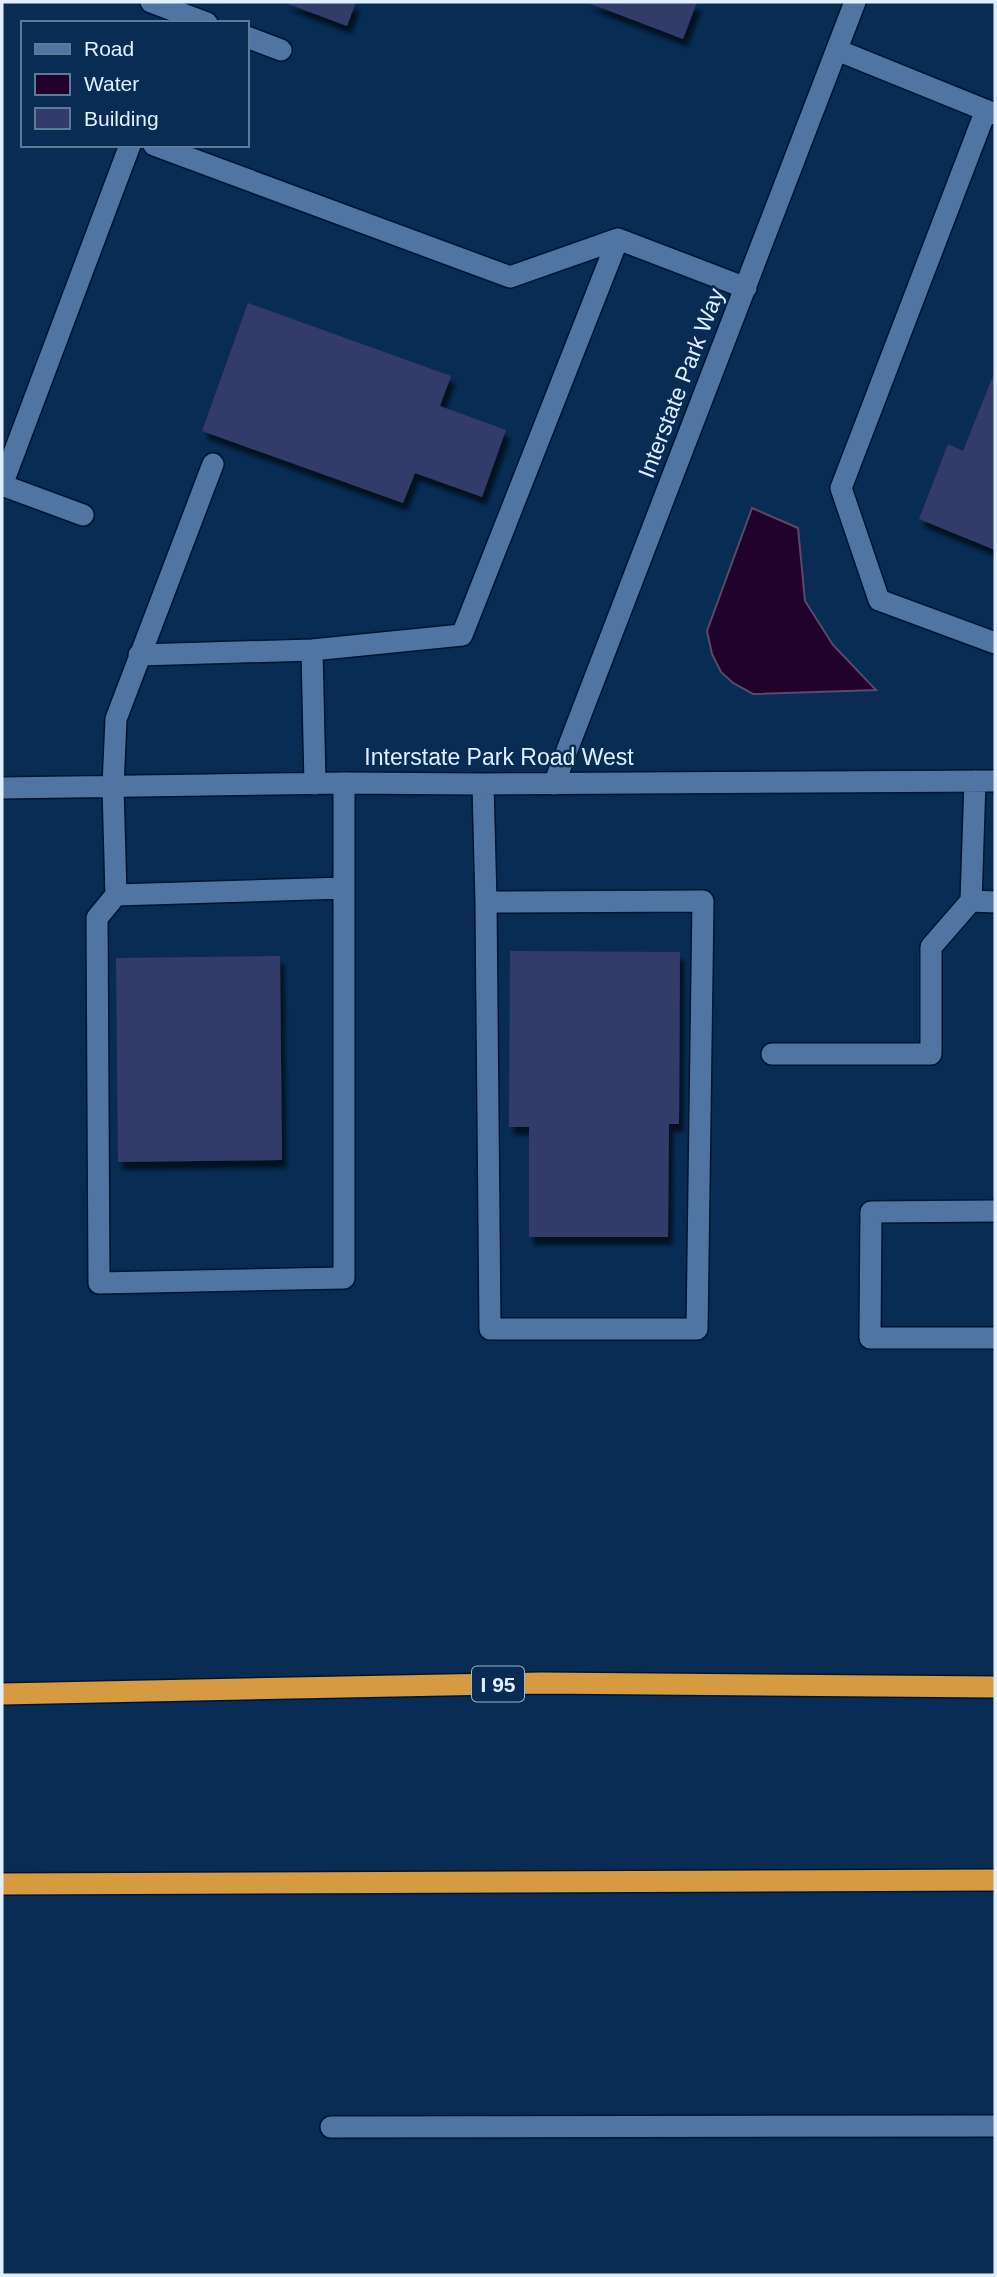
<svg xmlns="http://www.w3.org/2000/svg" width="997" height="2277" viewBox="0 0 997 2277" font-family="Arial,sans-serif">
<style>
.water{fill:#20022c;stroke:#5a496b;stroke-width:2}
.building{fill:#323b6b;filter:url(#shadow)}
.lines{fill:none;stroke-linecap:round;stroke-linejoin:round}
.minor-casing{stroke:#001431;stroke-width:24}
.highway-casing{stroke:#001431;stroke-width:24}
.minor{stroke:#5075a2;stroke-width:21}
.highway{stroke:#d69a40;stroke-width:21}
.labels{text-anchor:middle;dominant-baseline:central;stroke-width:5;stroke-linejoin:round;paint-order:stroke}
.shield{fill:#082c54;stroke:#a0b4ca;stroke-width:2}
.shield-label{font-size:21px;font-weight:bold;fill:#e1eefd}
.street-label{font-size:23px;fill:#e1eefd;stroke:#082c54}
</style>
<defs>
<filter id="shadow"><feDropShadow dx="4.5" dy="8" stdDeviation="2" flood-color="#0009"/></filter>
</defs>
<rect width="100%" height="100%" fill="#082c54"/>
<path class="water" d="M752,508L798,528L805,601L833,645L876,690L753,694L733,683L721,672L712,654L707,631Z"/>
<path class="building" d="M283,2H356L347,26Z
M586,2H697L683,39Z
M248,303L451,376L440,406L506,430L482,497L415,473L403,503L202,431Z
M995,371V550L919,519L948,444L963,451Z
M510,951L680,952L679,1124H669L668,1237H529V1127H509Z
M280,956L282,1160L118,1162L116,958Z"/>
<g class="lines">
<defs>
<path id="minor" d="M151,2L207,23
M247,37L281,50
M837,50L995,114
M986,110L841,488L879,600L995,643
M618,239L746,288
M2,485L130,145
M2,485L83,515
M312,650L315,784
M139,655L312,650L462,635L618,239L510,277L154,145
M344,783V1278L99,1283L97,918L116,895L344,888
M483,784L486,902L490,1329H697L703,901L486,902
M554,784L855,2
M2,788L344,783L483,784L995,781
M116,895L113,787L116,719L213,464
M971,901L995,902
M772,1054H931V947L971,901L975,781
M995,1211L871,1212L870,1338H995
M331,2127L995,2126"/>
<path id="highway" d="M2,1694L541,1683L995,1687
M2,1884L995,1880"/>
</defs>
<use href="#minor" class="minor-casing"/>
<use href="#highway" class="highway-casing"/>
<use href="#minor" class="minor"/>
<use href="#highway" class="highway"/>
</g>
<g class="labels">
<rect class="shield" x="472" y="1666.5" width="52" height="35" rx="5"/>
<g class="shield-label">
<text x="498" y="1684">I 95</text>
</g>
<g class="street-label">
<text transform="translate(681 383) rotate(-69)">Interstate Park Way</text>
<text x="499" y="757">Interstate Park Road West</text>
</g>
</g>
<rect width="997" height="2277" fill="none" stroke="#e1eefd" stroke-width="7"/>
<rect x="21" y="21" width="228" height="126" fill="#082c54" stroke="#5f7a98" stroke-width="2"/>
<rect x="35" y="44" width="35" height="10" fill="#5075a2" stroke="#5f7a98" stroke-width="2"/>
<text x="84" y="56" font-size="21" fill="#e1eefd">Road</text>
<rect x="35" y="74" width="35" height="21" fill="#20022c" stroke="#5f7a98" stroke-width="2"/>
<text x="84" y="91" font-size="21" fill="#e1eefd">Water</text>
<rect x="35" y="108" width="35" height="21" fill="#323b6b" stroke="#5f7a98" stroke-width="2"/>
<text x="84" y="126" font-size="21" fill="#e1eefd">Building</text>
</svg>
